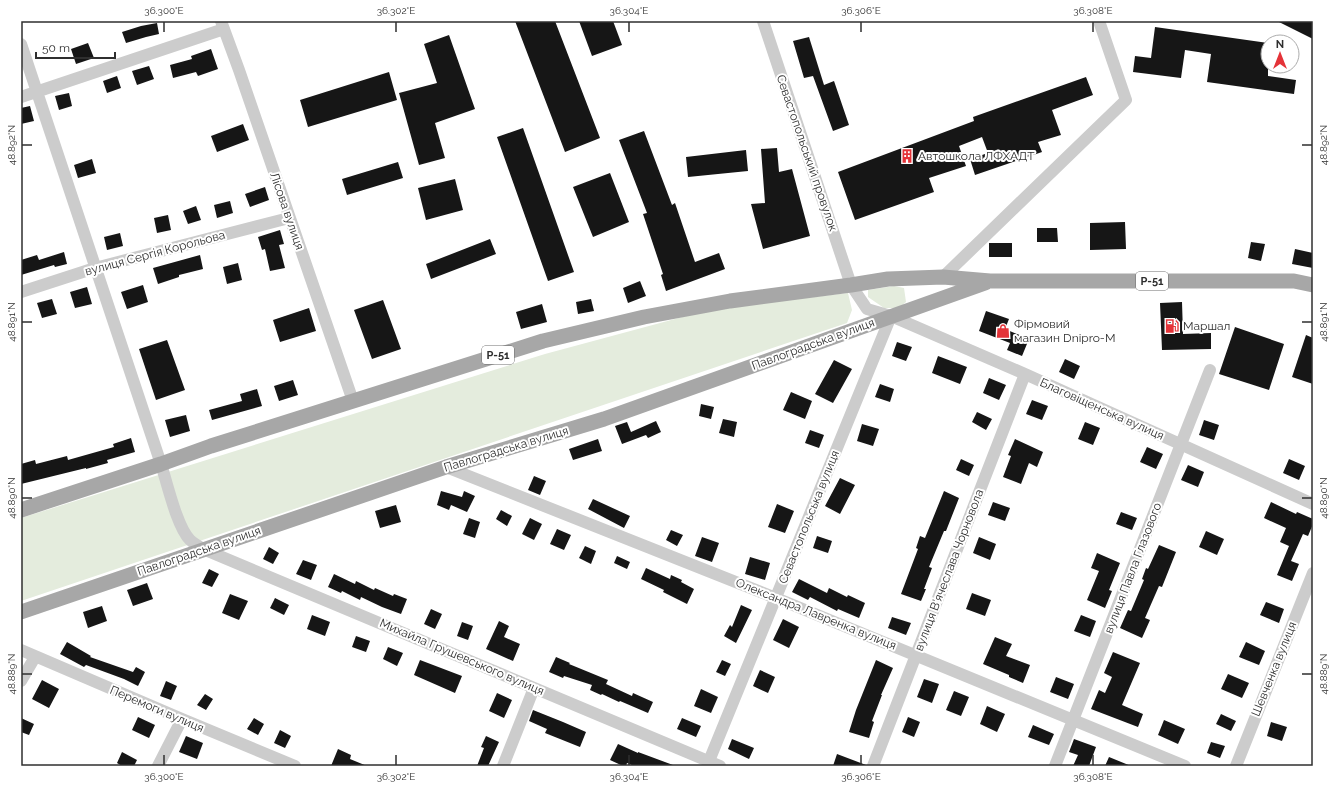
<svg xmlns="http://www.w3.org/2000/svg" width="1334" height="787" viewBox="0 0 1334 787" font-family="Raleway,sans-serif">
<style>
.green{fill:#e4ecdd}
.building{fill:#161616}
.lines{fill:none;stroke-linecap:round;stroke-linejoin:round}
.minor{stroke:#ccc;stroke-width:12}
.major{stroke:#a7a7a7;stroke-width:15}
.ticks{fill:none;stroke:#2f2f2f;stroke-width:1.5}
.labels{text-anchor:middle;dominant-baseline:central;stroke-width:4;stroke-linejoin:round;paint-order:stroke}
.shield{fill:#fff;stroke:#6d6d6d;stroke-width:1}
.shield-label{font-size:11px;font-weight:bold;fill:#2f2f2f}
.street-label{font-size:12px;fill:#2f2f2f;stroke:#fff}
.poi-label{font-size:12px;fill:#2f2f2f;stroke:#fff;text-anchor:start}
.neatline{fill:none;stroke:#2f2f2f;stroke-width:1.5}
.ticks-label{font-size:10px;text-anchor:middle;fill:#2f2f2f}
</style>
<rect width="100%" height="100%" fill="#fff"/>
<path class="green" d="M894,286L904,288L906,302L899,308H884L868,297V290Z
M848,293L852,310L847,323L21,601V518L545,354L712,309Z"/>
<path class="building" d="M515,21H555L600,138L565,152Z
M579,21H613L622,45L592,56Z
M1277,21H1313V39Z
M157,23L159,34L146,37L126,43L122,32L141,26Z
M1155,27L1268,43V76L1296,80L1294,94L1207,82L1211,54L1185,50L1181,78L1133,72L1135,56L1151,58Z
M449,35L475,109L435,123L445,158L419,165L399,93L437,83L424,44Z
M809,37L824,85L834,81L849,125L833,131L813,76L804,78L793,41Z
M88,43L94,58L76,64L71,49Z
M211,49L218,69L198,76L196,72L173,78L170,65L192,59L191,56Z
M149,66L154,79L137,85L132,71Z
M389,72L397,100L308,127L300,100Z
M117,76L121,88L107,93L103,81Z
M1086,77L1093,95L1052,110L1061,135L1038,142L1042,152L975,175L970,159L988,153L982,137L959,146L966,166L929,178L934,192L855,220L838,172L974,121L973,117Z
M69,93L72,106L59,110L55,96Z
M30,106L34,121L21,124V108Z
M243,124L249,140L217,152L211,136Z
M523,128L574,272L548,281L497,137Z
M644,131L672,205L675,203L695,262L719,253L725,269L666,291L661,275L663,274L643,214L647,213L619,140Z
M777,148L779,172L792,169L810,236L763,249L751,204L765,203L761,149Z
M746,150L748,171L688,177L686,157Z
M92,159L96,173L78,178L74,165Z
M398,162L403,178L347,195L342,179Z
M610,173L629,222L593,237L573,187Z
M455,179L463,210L426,220L418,188Z
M265,187L269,200L250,207L245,194Z
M230,201L233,213L217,218L214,205Z
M196,206L201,220L188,224L183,211Z
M168,215L171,230L157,233L154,218Z
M1125,222L1126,249L1090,250V223Z
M1037,228H1057L1058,242H1037Z
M280,230L284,244L279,245L285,268L270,271L265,249L262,250L258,237Z
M120,233L123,246L107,250L104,237Z
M490,239L496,254L431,279L426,264Z
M1251,242L1265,244L1261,261L1248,258Z
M989,243H1012V257H989Z
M1295,249L1313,253V268L1292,264Z
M64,252L67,264L55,267L54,265L21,275V260L37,255L39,260Z
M200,255L203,269L179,275V277L158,284L153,268Z
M238,263L242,280L227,284L223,267Z
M640,281L646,296L628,303L623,288Z
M143,285L148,302L127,309L121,292Z
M87,287L92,304L75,308L70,292Z
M52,299L57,314L42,318L37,303Z
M591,299L594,311L578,314L576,302Z
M383,300L401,349L372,359L354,310Z
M1182,302L1183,334L1211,333V349L1162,350L1160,303Z
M542,304L547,322L521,329L516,312Z
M309,308L316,331L280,342L273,320Z
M986,311L1009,319L1005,329L1029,339L1022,356L1007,350L1010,343L979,331Z
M1235,327L1284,344L1269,390L1219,374Z
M1306,335L1313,338V384L1292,377Z
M167,340L185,390L156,400L139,349Z
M897,342L912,347L906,361L892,356Z
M938,356L967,367L960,384L932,373Z
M1065,359L1080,366L1074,379L1059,372Z
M834,360L852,369L833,403L815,394Z
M989,378L1006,385L999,400L983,393Z
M293,380L298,395L279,401L274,386Z
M880,384L894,389L890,402L875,397Z
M257,389L262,406L212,420L209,410L242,401L240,394Z
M791,392L812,401L805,419L783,410Z
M1032,400L1048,406L1042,420L1026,414Z
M701,404L714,407L711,419L699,416Z
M977,412L992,419L986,430L972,422Z
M186,415L190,431L170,437L165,420Z
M723,419L737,422L734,437L719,433Z
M1204,420L1219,425L1214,440L1199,435Z
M656,421L661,432L648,438L646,435L622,444L615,426L627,422L631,432Z
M1085,422L1100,428L1093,445L1078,439Z
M862,424L879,429L873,446L857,441Z
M810,430L824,435L819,448L805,443Z
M131,438L135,452L107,460L108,463L86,469V468L21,484V464L35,460L36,464L67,456L68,460L114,447L113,444Z
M598,439L602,451L573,460L569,449Z
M1015,439L1043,452L1037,467L1029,463L1021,484L1003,477L1011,456L1008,455Z
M1147,447L1163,454L1156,469L1140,462Z
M961,459L974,465L969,476L956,470Z
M1289,459L1305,466L1299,480L1283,473Z
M1188,465L1204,472L1198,487L1181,480Z
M534,476L546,481L540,495L528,490Z
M840,478L855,485L840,514L825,506Z
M441,491L462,497L464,491L475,496L467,512L451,505L449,510L437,505Z
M944,491L959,498L946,531H944L929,567L932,568L924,589H926L921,601L901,594L918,549L916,548L920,536L925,538Z
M593,499L630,516L624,528L588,509Z
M993,502L1010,508L1005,521L988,515Z
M1271,502L1296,514L1297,512L1313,519V524L1308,536L1303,534L1291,561L1299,564L1292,581L1277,575L1289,546L1280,542L1286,528L1264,518Z
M777,504L794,511L785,533L768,527Z
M396,505L401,522L380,528L375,511Z
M501,510L512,516L507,526L496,519Z
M1121,512L1137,518L1132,530L1116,524Z
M469,518L480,522L475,538L463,534Z
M530,518L542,524L534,540L522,534Z
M557,529L571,535L564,550L550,544Z
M671,530L683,535L677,546L666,540Z
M1206,531L1224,539L1217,555L1199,547Z
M817,536L832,541L828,553L813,548Z
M702,537L719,543L712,562L695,556Z
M979,537L996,544L990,560L973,553Z
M1159,545L1176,552L1162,587L1159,586L1145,618L1150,620L1142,638L1120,628L1128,610L1131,611L1144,580L1142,579L1146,568L1148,569Z
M585,546L596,551L591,564L579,558Z
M269,547L279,553L273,564L263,559Z
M1097,553L1120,563L1109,590L1112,591L1105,608L1087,600L1099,571L1091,568Z
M617,556L630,562L627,569L614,563Z
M750,557L770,563L765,580L745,574Z
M303,560L317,565L311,580L296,574Z
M646,568L670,579L671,575L682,580L681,582L694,589L687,604L663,592L664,590L641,579Z
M209,569L219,574L212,587L202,583Z
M334,574L355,584L356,581L374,590L375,588L393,596L394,594L407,599L401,614L382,607L361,597L360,600L342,591L341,593L328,587Z
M799,579L827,593L829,588L847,597L848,595L865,603L859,618L838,609L837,611L810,597L808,600L792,592Z
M147,583L153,599L133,606L127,590Z
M972,593L991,600L985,616L966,609Z
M230,594L248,601L239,620L222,613Z
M275,598L289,605L284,615L270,608Z
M1266,602L1284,609L1279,623L1260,615Z
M741,605L752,610L736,643L724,636L730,625L732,627Z
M102,606L107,621L88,628L83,612Z
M431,609L442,614L435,629L424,624Z
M312,615L330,622L325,636L307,629Z
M1081,615L1096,621L1090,637L1074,631Z
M892,617L911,623L906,635L888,628Z
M783,619L799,627L789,648L773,640Z
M499,621L509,626L504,637L520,644L513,661L486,649Z
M462,622L473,626L468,640L457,636Z
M356,636L370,641L366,652L352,647Z
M995,637L1012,644L1006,656L1030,665L1023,683L1009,677V675L983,664Z
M67,642L91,656L90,657L133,672L136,667L145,672L138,686L124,679L86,665L84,667L60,654Z
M1246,642L1265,651L1259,665L1239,657Z
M388,647L403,653L397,666L383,659Z
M1113,652L1140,663L1122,705L1143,714L1138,727L1091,709L1099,690L1105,693L1112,677L1104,673Z
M556,657L570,663L569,664L608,680L606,684L632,696L633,693L653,702L648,713L620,701L619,702L602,694L601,695L590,690L592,685L564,676L563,678L549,672Z
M420,660L462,676L455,693L414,675Z
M722,660L731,664L725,676L716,672Z
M876,660L893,668L881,695H882L872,721L874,722L869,738L849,732L856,710Z
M760,670L775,677L768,693L753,686Z
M1228,674L1249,683L1242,698L1221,689Z
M1056,677L1074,684L1068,699L1050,692Z
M924,679L939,684L932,703L917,697Z
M42,680L59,689L49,708L32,699Z
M166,681L177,686L171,700L160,696Z
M701,689L718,697L711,713L694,706Z
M954,691L969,697L961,716L946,710Z
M497,693L512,700L504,718L489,711Z
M205,694L213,699L206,710L197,705Z
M987,706L1005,714L997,732L980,724Z
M533,710L563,722L586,732L580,747L545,733L547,729L529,721Z
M1221,714L1236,721L1231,731L1216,724Z
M138,717L155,725L149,738L132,730Z
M908,717L920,722L914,737L902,732Z
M21,718L34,724L29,735L21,732Z
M254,718L264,724L258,735L247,729Z
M682,718L701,726L696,737L677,729Z
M1164,720L1185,729L1178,744L1158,735Z
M1271,722L1287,727L1282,741L1267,736Z
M1033,725L1054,734L1049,745L1028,737Z
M280,730L291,736L285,748L274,743Z
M186,736L203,743L197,759L179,752Z
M486,736L499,742L488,766H477L484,748L481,747Z
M732,739L754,748L749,759L728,749Z
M1074,739L1096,747L1089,766H1073L1078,755L1069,752Z
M1211,742L1225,746L1220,758L1207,753Z
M618,744L638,753V752L673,765V766H634L627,763L626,766H623L610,760Z
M338,749L351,755L350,759L367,766H331Z
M122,752L137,760L134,766H122L117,763Z
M837,754L866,765V766H833Z
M1109,757L1131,766H1105Z"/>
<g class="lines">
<path class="minor" d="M221,21L239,70L353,401
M763,21L851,285L867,309L891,316L1025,374L1313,504
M21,44L161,464C167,483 177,527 190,540C194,544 199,546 203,549L720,766
M21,97L224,29
M943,277L1126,100L1099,21
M21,292L95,268L289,218
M446,467L776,598L1185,766
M21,650L182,719L295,766
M21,681L35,657
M709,761L891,316
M158,766L182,719
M503,766L534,688
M873,766L1025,374
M1055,766L1210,370
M1236,766L1313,573"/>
<path class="major" d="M21,510L161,464L211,446L543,341L644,317L730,301L851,285L888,279L943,277L990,281H1294L1313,285
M21,612L446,467L604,419L985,283"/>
</g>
<path class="ticks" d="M164,22V32M396,22V32M629,22V32M861,22V32M1093,22V32M22,145H32M1302,145H1312M22,322H32M1302,322H1312M22,498H32M1302,498H1312M22,674H32M1302,674H1312M164,755V765M396,755V765M629,755V765M861,755V765M1093,755V765"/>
<defs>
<symbol id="building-bare" viewBox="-9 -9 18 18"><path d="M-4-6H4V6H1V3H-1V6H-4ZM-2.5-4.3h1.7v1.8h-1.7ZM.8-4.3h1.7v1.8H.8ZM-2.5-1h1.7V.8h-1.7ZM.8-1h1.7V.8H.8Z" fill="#e43338" stroke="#fff" stroke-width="2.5" paint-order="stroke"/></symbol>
<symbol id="fuel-bare" viewBox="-9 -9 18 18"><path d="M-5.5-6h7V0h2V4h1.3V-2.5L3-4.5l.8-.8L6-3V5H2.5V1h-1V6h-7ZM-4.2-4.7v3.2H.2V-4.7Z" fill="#e43338" stroke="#fff" stroke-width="2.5" paint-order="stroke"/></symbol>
<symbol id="shop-bare" viewBox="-9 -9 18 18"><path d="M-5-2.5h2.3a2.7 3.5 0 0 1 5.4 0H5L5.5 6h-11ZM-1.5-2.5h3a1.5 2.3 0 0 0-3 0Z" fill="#e43338" stroke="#fff" stroke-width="2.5" paint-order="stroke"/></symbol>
</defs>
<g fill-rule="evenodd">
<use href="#building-bare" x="897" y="146" width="20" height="20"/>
<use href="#fuel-bare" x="1162" y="316" width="20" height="20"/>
<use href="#shop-bare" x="993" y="321" width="20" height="20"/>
</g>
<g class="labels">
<g class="shield">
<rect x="1136" y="272" width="32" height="18" rx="3"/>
<rect x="482" y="346" width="32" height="18" rx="3"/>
</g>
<g class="shield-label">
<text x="1152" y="281">Р-51</text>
<text x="498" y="355">Р-51</text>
</g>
<g class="street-label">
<text transform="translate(807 153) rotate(71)">Севастопольський провулок</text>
<text transform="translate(287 211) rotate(71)">Лісова вулиця</text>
<text transform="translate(155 253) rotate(-15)">вулиця Сергія Корольова</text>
<text transform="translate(813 344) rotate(-20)">Павлоградська вулиця</text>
<text transform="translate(1102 409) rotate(24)">Благовіщенська вулиця</text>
<text transform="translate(506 449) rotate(-17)">Павлоградська вулиця</text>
<text transform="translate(809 517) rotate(-68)">Севастопольська вулиця</text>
<text transform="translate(199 551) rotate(-19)">Павлоградська вулиця</text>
<text transform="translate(1133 568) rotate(-69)">вулиця Павла Глазового</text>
<text transform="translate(949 570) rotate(-69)">вулиця В’ячеслава Чорновола</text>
<text transform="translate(816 614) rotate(22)">Олександра Лавренка вулиця</text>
<text transform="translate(462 657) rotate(23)">Михайла Грушевського вулиця</text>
<text transform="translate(1274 669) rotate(-68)">Шевченка вулиця</text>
<text transform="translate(157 709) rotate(23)">Перемоги вулиця</text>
</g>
<g class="poi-label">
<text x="918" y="156">Автошкола ЛФХАДТ</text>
<text x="1014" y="324">Фірмовий<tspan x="1014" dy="14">магазин Dnipro-M</tspan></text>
<text x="1183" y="326">Маршал</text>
</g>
</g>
<rect width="1334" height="787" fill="none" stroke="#ffffff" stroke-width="44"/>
<g transform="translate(1280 54)"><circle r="19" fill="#ffffff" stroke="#acacac"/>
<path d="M0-3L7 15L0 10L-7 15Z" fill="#e43338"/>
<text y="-6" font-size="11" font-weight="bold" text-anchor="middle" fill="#2f2f2f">N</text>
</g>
<path d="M36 52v6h79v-6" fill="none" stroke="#2f2f2f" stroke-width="2"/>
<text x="42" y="52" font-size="12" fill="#2f2f2f" stroke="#ffffff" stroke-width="3" paint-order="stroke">50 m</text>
<rect x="22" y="22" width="1290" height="743" class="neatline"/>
<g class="ticks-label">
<text x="164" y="14">36.300°E</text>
<text x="396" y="14">36.302°E</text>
<text x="629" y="14">36.304°E</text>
<text x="861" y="14">36.306°E</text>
<text x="1093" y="14">36.308°E</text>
<text transform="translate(11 145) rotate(-90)" y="4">48.892°N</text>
<text transform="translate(1323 145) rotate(-90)" y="4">48.892°N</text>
<text transform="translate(11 322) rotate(-90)" y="4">48.891°N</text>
<text transform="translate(1323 322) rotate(-90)" y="4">48.891°N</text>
<text transform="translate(11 498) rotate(-90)" y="4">48.890°N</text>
<text transform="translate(1323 498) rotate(-90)" y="4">48.890°N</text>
<text transform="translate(11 674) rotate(-90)" y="4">48.889°N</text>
<text transform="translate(1323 674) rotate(-90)" y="4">48.889°N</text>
<text x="164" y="780">36.300°E</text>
<text x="396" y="780">36.302°E</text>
<text x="629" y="780">36.304°E</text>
<text x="861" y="780">36.306°E</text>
<text x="1093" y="780">36.308°E</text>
</g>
</svg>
